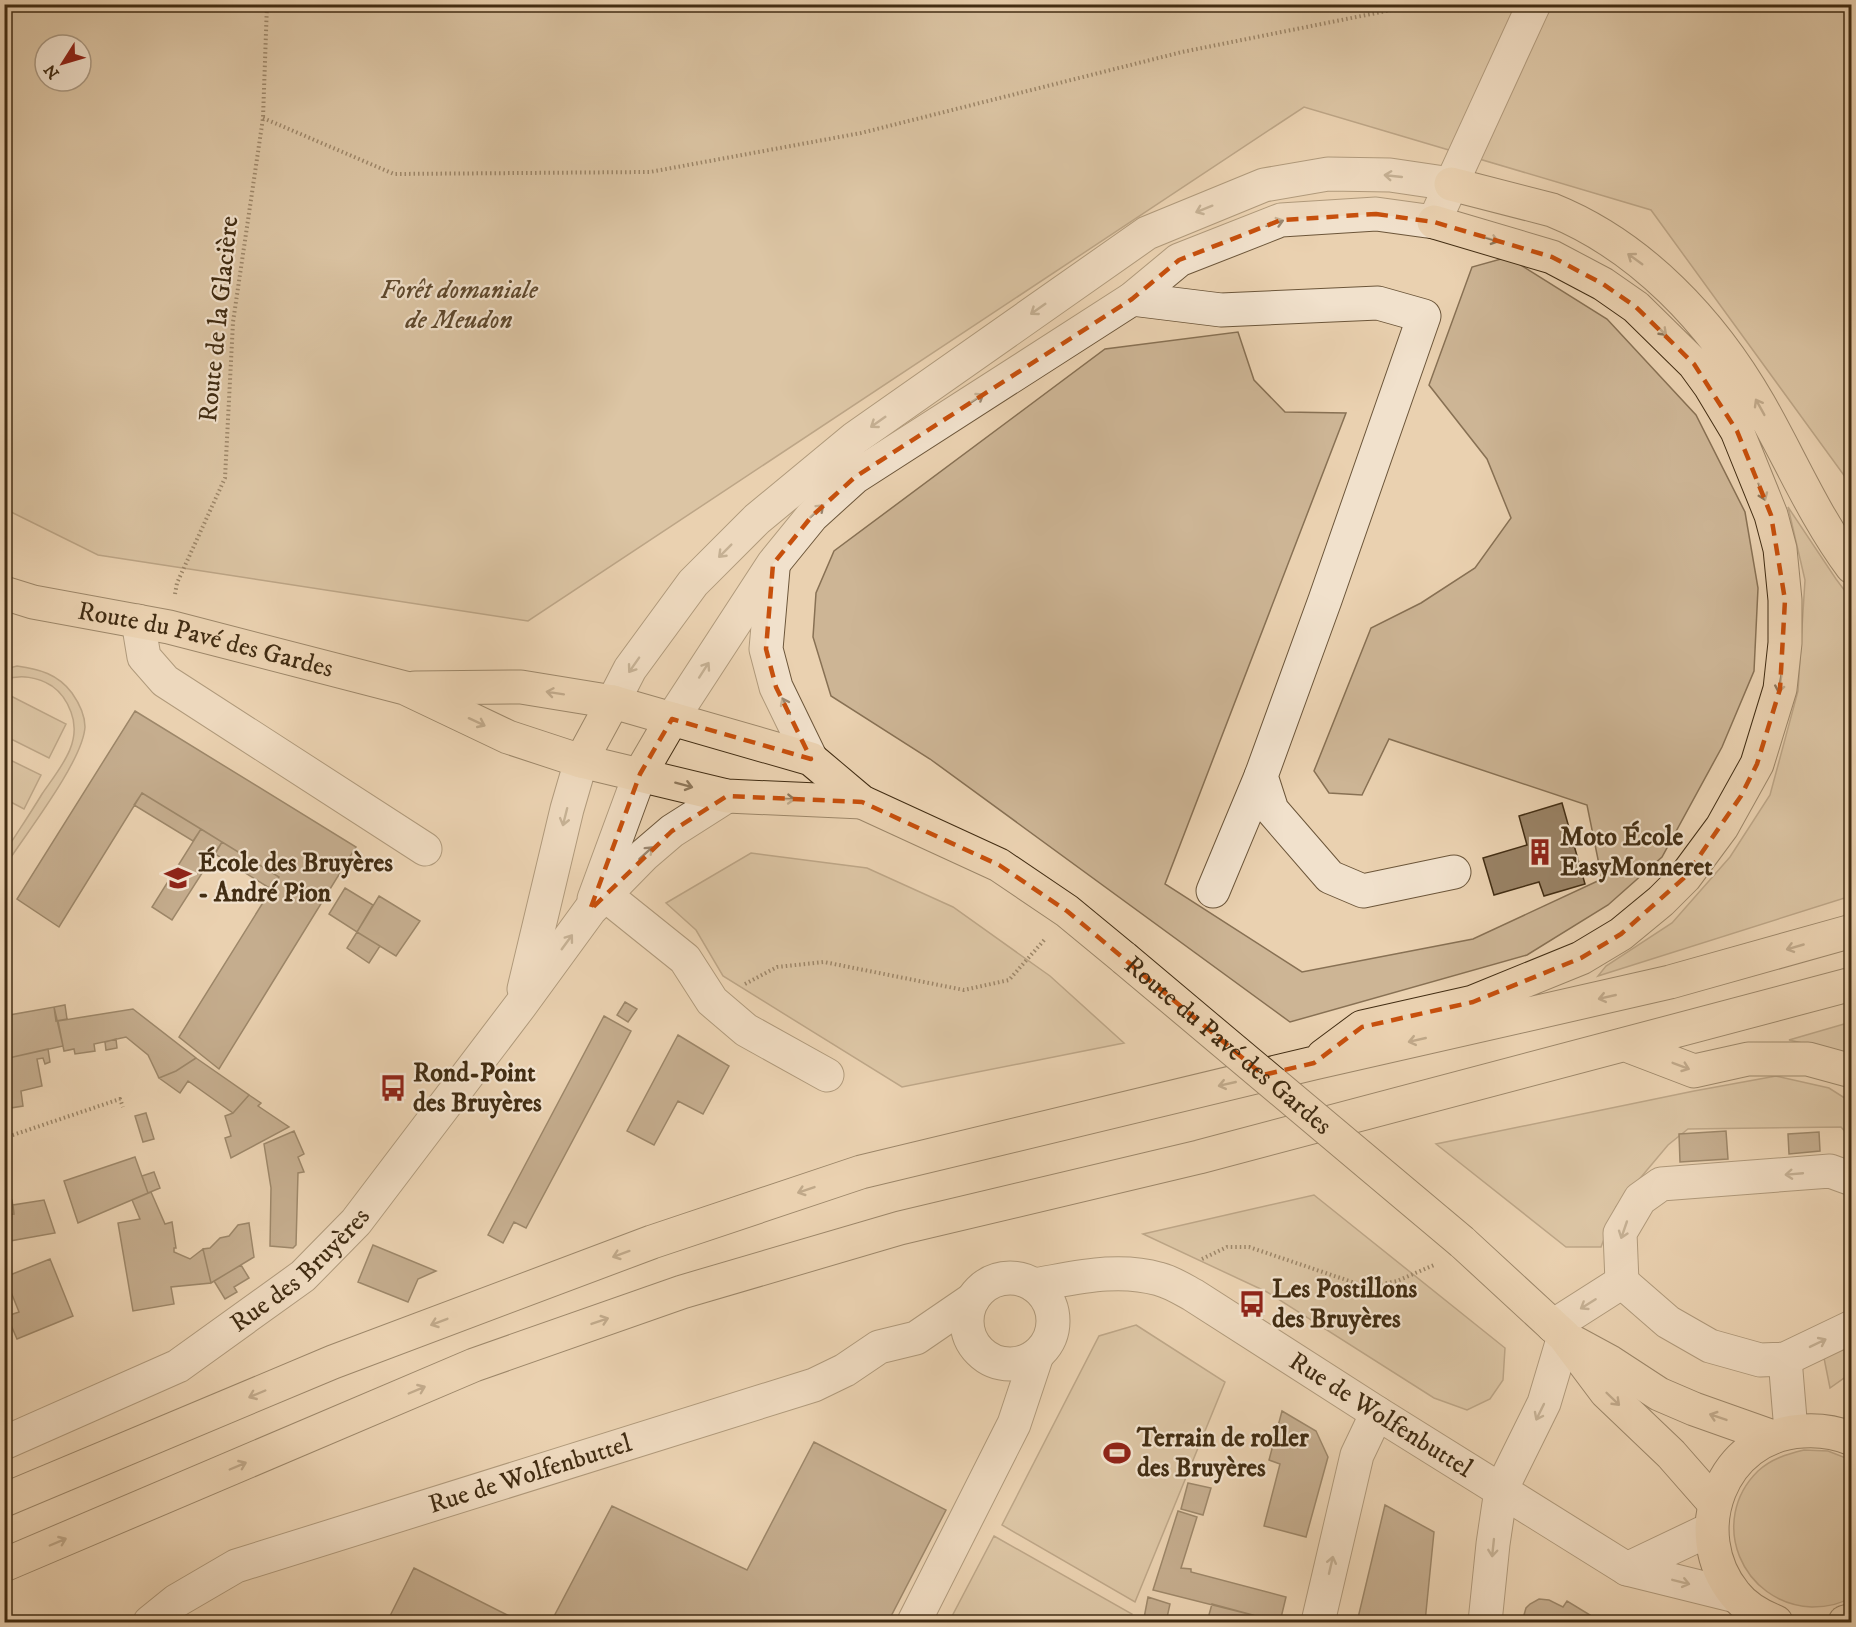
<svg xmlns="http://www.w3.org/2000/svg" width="1856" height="1627" viewBox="0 0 1856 1627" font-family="'IM FELL DW Pica',serif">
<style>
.green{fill:#cdb595;stroke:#887154;stroke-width:1.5;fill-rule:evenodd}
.building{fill:#998265;stroke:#422d13;stroke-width:1.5}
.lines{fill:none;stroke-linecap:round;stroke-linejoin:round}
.minor-casing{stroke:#6c563a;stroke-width:35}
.major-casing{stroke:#422d13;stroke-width:35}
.highway-casing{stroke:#422d13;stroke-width:35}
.path{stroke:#422d13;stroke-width:4;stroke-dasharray:1.5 3;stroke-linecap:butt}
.minor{stroke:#f1e1cc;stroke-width:33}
.major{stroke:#ead1b0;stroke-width:33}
.highway{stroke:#ead1b0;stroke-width:33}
.major-bridge-casing{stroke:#422d13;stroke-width:35;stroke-linecap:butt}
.major-bridge{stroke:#ead1b0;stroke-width:33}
.oneway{stroke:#9a8770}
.oneway2{stroke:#8e775a}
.marked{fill:none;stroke:#c7500d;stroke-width:4.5;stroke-dasharray:12 8;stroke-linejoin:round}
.labels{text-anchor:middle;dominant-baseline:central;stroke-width:4.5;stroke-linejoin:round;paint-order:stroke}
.park-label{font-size:26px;font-style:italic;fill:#5e482d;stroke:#f1e1cc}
.street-label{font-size:26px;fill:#422d13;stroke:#f1e1cc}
.poi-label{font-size:26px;font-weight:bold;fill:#422d13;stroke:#f1e1cc;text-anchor:start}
</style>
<rect width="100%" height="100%" fill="#ead1b0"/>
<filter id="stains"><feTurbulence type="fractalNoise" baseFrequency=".00333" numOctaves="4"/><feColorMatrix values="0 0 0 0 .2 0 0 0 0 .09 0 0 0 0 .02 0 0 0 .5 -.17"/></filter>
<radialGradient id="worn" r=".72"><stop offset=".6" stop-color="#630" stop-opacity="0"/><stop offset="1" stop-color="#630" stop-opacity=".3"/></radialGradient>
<path class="green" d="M4,5H1851V485L1651,210L1304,107L528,621L98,555L5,509ZM45,45H81V81H45Z
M1508,257L1607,319L1696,415L1745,512L1758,588L1754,671L1722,747L1662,857L1608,905L1527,955L1290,1022L930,759L831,696L813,637L816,593L834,551L1105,349L1238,332L1254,380L1285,412L1346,413L1165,884L1302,972L1473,939L1602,879L1587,805L1389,739L1362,795L1329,793L1314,771L1371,628L1421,603L1475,568L1511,518L1487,459L1429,385L1472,267Z
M1788,507L1836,579L1851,599V896L1598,976L1606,966L1672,923L1730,857L1770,795L1798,691L1805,580Z
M17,666C39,669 58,674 72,693C79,703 85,714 85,727C83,761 25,835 5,866V852C17,833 30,814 42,794C59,769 83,743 71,712C67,701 62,693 52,686C38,677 20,674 5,680V669Z
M5,693L66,724L49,758L5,736Z
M4,757L41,775L24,809L5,799Z
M751,853L867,868L953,907L1050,976L1124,1043L902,1087L723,976L696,930L666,903Z
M1851,1022V1054L1789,1040Z
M1776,1076L1829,1088L1851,1102V1138L1841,1127L1688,1129L1668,1145L1616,1207L1601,1247H1566L1436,1144L1694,1091Z
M1314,1195L1505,1348L1503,1380L1490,1399L1467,1410L1434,1398L1267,1292L1143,1234Z
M1136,1325L1225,1382L1135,1602L1002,1525L1099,1336Z
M1851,1336V1373L1830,1388L1823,1353Z
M1804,1450L1828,1451L1851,1460V1597C1841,1604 1825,1607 1812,1607C1742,1604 1707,1521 1758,1471C1771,1459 1787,1454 1804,1450Z
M994,1536L1132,1614L1129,1622H949Z"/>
<path class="building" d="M135,711L356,847L219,1069L179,1037L279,877L142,793L59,927L17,899Z
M142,793L201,829L193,841L134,805Z
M1562,803L1585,884L1544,896L1539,882L1494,895L1483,858L1527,845L1519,816Z
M201,829L222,842L172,920L152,907Z
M222,842L279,877L271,889L215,854Z
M345,888L373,905L357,932L329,914Z
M379,896L420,921L396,956L357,932Z
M357,932L380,946L369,963L347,948Z
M625,1002L637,1009L628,1022L617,1015Z
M65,1005L67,1019L56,1021L54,1007Z
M54,1007L63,1046L4,1059V1016Z
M133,1009L196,1058L176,1071L159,1078L148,1055L126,1037L94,1044L95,1051L75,1054L74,1049L64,1051L58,1021Z
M604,1016L631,1031L526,1228L514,1222L503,1243L488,1235Z
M678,1035L729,1066L703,1114L678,1101L654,1145L627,1131Z
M116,1039L117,1048L106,1050L105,1042Z
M48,1049L50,1062L45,1064L43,1058L37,1059L42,1086L21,1091L23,1106L4,1109V1059Z
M196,1058L249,1095L233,1113L188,1081L180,1093L159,1078L176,1071Z
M249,1095L261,1103L258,1106L289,1127L231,1158L225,1138L231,1136L225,1116L233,1113Z
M146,1113L154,1139L143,1142L135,1116Z
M294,1131L304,1154L298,1157L304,1172L298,1173L296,1245L293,1248L270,1246L271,1188L264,1144Z
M1726,1131L1728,1159L1680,1162L1679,1134Z
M1819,1132L1820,1151L1789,1154L1788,1134Z
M135,1157L148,1193L78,1223L64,1181Z
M154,1172L160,1188L148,1193L142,1176Z
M151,1192L165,1224L172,1222L176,1248H174V1252L190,1259L203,1249L211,1283L171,1287L174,1304L133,1311L118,1223L140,1219L132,1200Z
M12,1200L14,1214L4,1215V1201Z
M44,1200L55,1233L4,1242V1215L14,1214L13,1205Z
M249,1223L254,1257L211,1283L203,1249L210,1248L220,1238L229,1236L238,1225Z
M373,1245L436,1271L418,1279L408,1302L358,1282Z
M50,1259L73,1316L17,1339L7,1316L19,1312L5,1277Z
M241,1265L249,1278L234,1287L237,1292L225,1299L214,1281Z
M1282,1411L1316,1431L1328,1457L1306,1537L1264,1526L1280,1464L1269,1460Z
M814,1442L946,1510L888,1622H551L612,1506L747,1570Z
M1188,1483L1211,1488L1203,1515L1181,1509Z
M1385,1505L1434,1532L1425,1622H1357Z
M1178,1511L1197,1517L1181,1568L1191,1569V1572L1286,1597L1280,1622L1153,1590Z
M414,1568L521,1622H387Z
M1148,1597L1170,1604L1166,1622H1158L1144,1618Z
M1539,1599L1549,1600L1563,1607L1567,1601L1590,1615L1585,1622H1522L1526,1608L1530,1604Z
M1212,1604L1253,1615L1251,1622H1207Z"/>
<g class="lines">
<defs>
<g id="minor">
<path d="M1132,299L1221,310L1378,303L1424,316L1325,600L1261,776L1272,810L1330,877L1363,891L1454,872"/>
<path d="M773,569L766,649L776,687L811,759"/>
<path d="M138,621L144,657L165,681L425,849"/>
<path d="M613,702L630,669L693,583L757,519L855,438L1147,233L1264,185L1328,174L1390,175L1451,184"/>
<path d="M672,719L773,564L812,516L855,477L1132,299L1179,260L1281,220L1376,214L1434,222L1534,4"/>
<path d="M1213,891L1261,776"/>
<path d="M604,894L685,959L712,1001L746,1030L827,1075"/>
<path d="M594,899L640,774"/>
<path d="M524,989L567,809L581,761"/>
<circle cx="1010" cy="1321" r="43"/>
<path d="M1622,1282L1620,1233L1640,1199L1661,1184L1830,1171L1852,1179"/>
<path d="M1622,1282L1668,1322L1710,1346L1760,1360L1785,1359L1852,1327"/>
<path id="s1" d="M1034,1285C1076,1278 1117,1267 1159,1279C1171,1282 1182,1289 1193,1295L1377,1413L1627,1569L1736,1596"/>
<path d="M1553,1326L1622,1282"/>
<path d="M1785,1359L1791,1431"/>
<path id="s2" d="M4,1443L178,1366L303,1276L356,1222L520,1006L590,910L644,855L672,831L727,796"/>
<path d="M1627,1569L1711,1529"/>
<path id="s3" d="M150,1622L176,1601L236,1566L814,1385L845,1370L879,1347L916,1338L973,1299"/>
<path d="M914,1622L1014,1424L1037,1355"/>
<path d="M1318,1622L1357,1455L1377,1413"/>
<path d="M1485,1622L1493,1544L1501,1490L1544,1403L1564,1336"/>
</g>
<g id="major">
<path id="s4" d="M4,593L33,602L169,627L405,688L508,737L581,761L727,796L862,802"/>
<path d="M415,688L521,687L613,702L811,759L862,802L999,865L1067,911L1124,958"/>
<path d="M581,761L613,702"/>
<path d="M640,774L672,719"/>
<path d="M1462,1242L1564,1336L1606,1392L1671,1454L1714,1503"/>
<path d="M1575,1343L1610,1362L1659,1394L1694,1409L1773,1437"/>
<path d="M1776,1622C1761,1616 1745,1607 1735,1594C1685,1533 1721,1435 1803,1431C1819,1430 1836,1432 1852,1439"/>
<path d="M1845,1622L1852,1620"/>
</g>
<path id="highway" d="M1451,184L1552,210C1641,246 1712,322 1759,404C1790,458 1814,516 1852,567
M1626,1045L1694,1071L1748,1059H1808L1852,1071
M1323,1056L1362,1027L1473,1002L1581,958L1621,934L1661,901L1685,877L1722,827L1757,764L1780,689L1785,643V600L1780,549L1771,515L1737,431L1710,386L1694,364L1636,307L1603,284L1552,257L1434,222
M1849,1437L1852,1435
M4,1500L333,1362L652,1242L861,1172L1314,1063L1670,982L1852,931
M4,1565L474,1365L682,1292L900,1228L1199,1157L1852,984"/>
</defs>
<use href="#minor" class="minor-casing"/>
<use href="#major" class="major-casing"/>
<use href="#highway" class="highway-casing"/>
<path class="path" d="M263,118L394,174L650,172L861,133L1182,52L1421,4
M175,594L177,583L225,478L233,322L263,118L267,4
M745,984L777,967L824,962L964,990L1009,980L1046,938
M4,1138L120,1099L123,1107
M1202,1259L1227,1247H1249L1367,1287L1397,1281L1434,1265"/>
<use href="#minor" class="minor"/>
<use href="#major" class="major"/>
<use href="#highway" class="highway"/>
<defs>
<g id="major-bridge">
<path id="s5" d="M1124,958L1462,1242"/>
</g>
</defs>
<use href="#major-bridge" class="major-bridge-casing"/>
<use href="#major-bridge" class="major-bridge"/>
</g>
<defs><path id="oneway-shaft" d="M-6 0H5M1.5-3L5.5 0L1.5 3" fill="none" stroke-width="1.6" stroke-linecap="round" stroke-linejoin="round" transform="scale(1.5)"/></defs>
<g class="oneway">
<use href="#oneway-shaft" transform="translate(1393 176) rotate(-174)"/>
<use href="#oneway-shaft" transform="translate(1204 209) rotate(158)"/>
<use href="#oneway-shaft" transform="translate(1275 223) rotate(-18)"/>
<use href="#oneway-shaft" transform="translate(1038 309) rotate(145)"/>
<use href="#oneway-shaft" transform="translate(976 399) rotate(-33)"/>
<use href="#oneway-shaft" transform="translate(878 422) rotate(145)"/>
<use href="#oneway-shaft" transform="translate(817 511) rotate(-43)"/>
<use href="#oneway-shaft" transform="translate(725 551) rotate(135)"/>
<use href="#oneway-shaft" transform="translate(634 665) rotate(125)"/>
<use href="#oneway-shaft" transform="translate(704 670) rotate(-57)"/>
<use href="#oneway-shaft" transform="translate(786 706) rotate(-116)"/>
<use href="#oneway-shaft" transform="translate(565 817) rotate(104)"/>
<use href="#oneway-shaft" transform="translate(646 853) rotate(-42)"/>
<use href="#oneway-shaft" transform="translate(567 942) rotate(-54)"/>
<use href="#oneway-shaft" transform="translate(1794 1174) rotate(175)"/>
<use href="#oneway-shaft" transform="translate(1624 1230) rotate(109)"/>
<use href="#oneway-shaft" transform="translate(1588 1304) rotate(148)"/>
<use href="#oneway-shaft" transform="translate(1818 1343) rotate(-26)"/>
<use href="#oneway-shaft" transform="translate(1540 1412) rotate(116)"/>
<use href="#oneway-shaft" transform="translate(1493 1548) rotate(96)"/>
<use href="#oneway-shaft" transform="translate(1331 1565) rotate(-77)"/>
<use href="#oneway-shaft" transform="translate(1681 1582) rotate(14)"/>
</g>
<g class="oneway2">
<use href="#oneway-shaft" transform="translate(1490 239) rotate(17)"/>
<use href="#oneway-shaft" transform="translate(1635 259) rotate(-144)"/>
<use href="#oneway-shaft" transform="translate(1660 329) rotate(44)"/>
<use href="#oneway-shaft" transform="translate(1760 407) rotate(-119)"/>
<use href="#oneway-shaft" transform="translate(1762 492) rotate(68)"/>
<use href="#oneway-shaft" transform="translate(1780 684) rotate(99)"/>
<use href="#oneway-shaft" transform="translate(555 693) rotate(-171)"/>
<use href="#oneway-shaft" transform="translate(477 722) rotate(25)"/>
<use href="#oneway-shaft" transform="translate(684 785) rotate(15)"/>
<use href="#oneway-shaft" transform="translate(786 799) rotate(2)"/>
<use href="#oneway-shaft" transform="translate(1795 947) rotate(164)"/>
<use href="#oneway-shaft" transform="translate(1607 997) rotate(167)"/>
<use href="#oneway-shaft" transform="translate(1417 1040) rotate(167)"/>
<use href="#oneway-shaft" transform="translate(1681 1066) rotate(21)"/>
<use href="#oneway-shaft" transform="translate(1227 1084) rotate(167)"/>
<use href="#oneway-shaft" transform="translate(806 1190) rotate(161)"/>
<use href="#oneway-shaft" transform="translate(621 1254) rotate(160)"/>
<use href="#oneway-shaft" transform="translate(600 1321) rotate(-19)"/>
<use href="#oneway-shaft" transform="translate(439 1322) rotate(159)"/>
<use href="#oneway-shaft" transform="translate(417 1390) rotate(-23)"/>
<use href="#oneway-shaft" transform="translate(257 1394) rotate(157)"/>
<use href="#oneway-shaft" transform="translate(1613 1399) rotate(44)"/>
<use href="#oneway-shaft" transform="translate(1718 1417) rotate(-161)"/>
<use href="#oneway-shaft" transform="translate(238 1466) rotate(-23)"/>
<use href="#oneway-shaft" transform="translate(58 1542) rotate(-23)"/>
</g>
<path d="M0 0H1856V1627H0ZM1376,214L1434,222L1552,257L1603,284L1636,307L1694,364L1737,431L1771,515L1785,600L1780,689L1757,764L1741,796L1685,877L1621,934L1581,958L1473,1002L1362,1027L1314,1063L1263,1075L1067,911L999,865L862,802L727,796L672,831L590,910L640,774L672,719L811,759L776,687L766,649L773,564L812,516L855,477L1132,299L1179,260L1281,220Z" fill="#ead1b0" fill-opacity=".55" fill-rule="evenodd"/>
<path class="marked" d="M1376,214L1434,222L1552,257L1603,284L1636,307L1694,364L1737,431L1771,515L1785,600L1780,689L1757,764L1741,796L1685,877L1621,934L1581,958L1473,1002L1362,1027L1314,1063L1263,1075L1067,911L999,865L862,802L727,796L672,831L590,910L640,774L672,719L811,759L776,687L766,649L773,564L812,516L855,477L1132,299L1179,260L1281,220Z"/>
<defs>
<symbol id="building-bare" viewBox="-9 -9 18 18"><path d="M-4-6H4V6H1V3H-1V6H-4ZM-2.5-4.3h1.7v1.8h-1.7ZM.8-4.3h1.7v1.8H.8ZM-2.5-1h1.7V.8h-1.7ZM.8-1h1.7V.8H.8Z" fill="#8f2418" stroke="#f1e1cc" stroke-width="2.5" paint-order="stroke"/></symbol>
<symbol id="school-bare" viewBox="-9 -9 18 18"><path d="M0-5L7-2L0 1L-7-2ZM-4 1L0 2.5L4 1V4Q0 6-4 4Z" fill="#8f2418" stroke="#f1e1cc" stroke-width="2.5" paint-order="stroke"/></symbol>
<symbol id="bus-bare" viewBox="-9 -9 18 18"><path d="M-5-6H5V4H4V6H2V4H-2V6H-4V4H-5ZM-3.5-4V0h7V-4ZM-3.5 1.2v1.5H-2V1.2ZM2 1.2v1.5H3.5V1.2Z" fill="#8f2418" stroke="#f1e1cc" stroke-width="2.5" paint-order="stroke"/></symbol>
<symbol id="stadium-bare" viewBox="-9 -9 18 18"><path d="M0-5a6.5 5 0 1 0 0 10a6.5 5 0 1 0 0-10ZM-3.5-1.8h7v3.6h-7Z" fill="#8f2418" stroke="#f1e1cc" stroke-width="2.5" paint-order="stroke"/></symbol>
</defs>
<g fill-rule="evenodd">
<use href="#building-bare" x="1521" y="833" width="38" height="38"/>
<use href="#school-bare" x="159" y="859" width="38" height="38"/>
<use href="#bus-bare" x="374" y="1069" width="38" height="38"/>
<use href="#bus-bare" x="1233" y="1285" width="38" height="38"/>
<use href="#stadium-bare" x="1098" y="1434" width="38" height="38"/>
</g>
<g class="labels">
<g class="park-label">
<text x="459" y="290">Forêt domaniale<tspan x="459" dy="30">de Meudon</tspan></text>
</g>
<g class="street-label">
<text transform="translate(219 319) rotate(-84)">Route de la Glacière</text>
<text stroke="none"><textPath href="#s4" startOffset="207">Route du Pavé des Gardes</textPath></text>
<text stroke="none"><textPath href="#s5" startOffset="136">Route du Pavé des Gardes</textPath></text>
<text stroke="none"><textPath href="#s2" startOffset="346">Rue des Bruyères</textPath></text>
<text stroke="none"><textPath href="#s1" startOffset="387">Rue de Wolfenbuttel</textPath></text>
<text stroke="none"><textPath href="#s3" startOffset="411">Rue de Wolfenbuttel</textPath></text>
</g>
<g class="poi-label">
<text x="1560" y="837">Moto École<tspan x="1560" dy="30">EasyMonneret</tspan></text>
<text x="198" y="863">École des Bruyères<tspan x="198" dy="30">- André Pion</tspan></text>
<text x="413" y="1073">Rond-Point<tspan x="413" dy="30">des Bruyères</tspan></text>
<text x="1272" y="1289">Les Postillons<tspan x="1272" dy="30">des Bruyères</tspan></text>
<text x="1137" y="1438">Terrain de roller<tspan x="1137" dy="30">des Bruyères</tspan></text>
</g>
</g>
<rect width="1856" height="1627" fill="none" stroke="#ead1b0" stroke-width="24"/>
<rect x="6" y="6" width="1844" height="1615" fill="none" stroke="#422d13" stroke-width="3"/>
<rect x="12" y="12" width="1832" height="1603" fill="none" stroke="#422d13" stroke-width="1.5"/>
<g transform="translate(63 63) rotate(233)"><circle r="28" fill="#f1e1cc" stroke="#ab9982" stroke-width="1.5"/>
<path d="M0-4.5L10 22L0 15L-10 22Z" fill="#8f2418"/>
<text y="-9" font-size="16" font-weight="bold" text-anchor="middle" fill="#422d13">N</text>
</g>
<rect width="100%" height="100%" filter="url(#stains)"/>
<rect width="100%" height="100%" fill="url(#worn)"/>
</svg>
